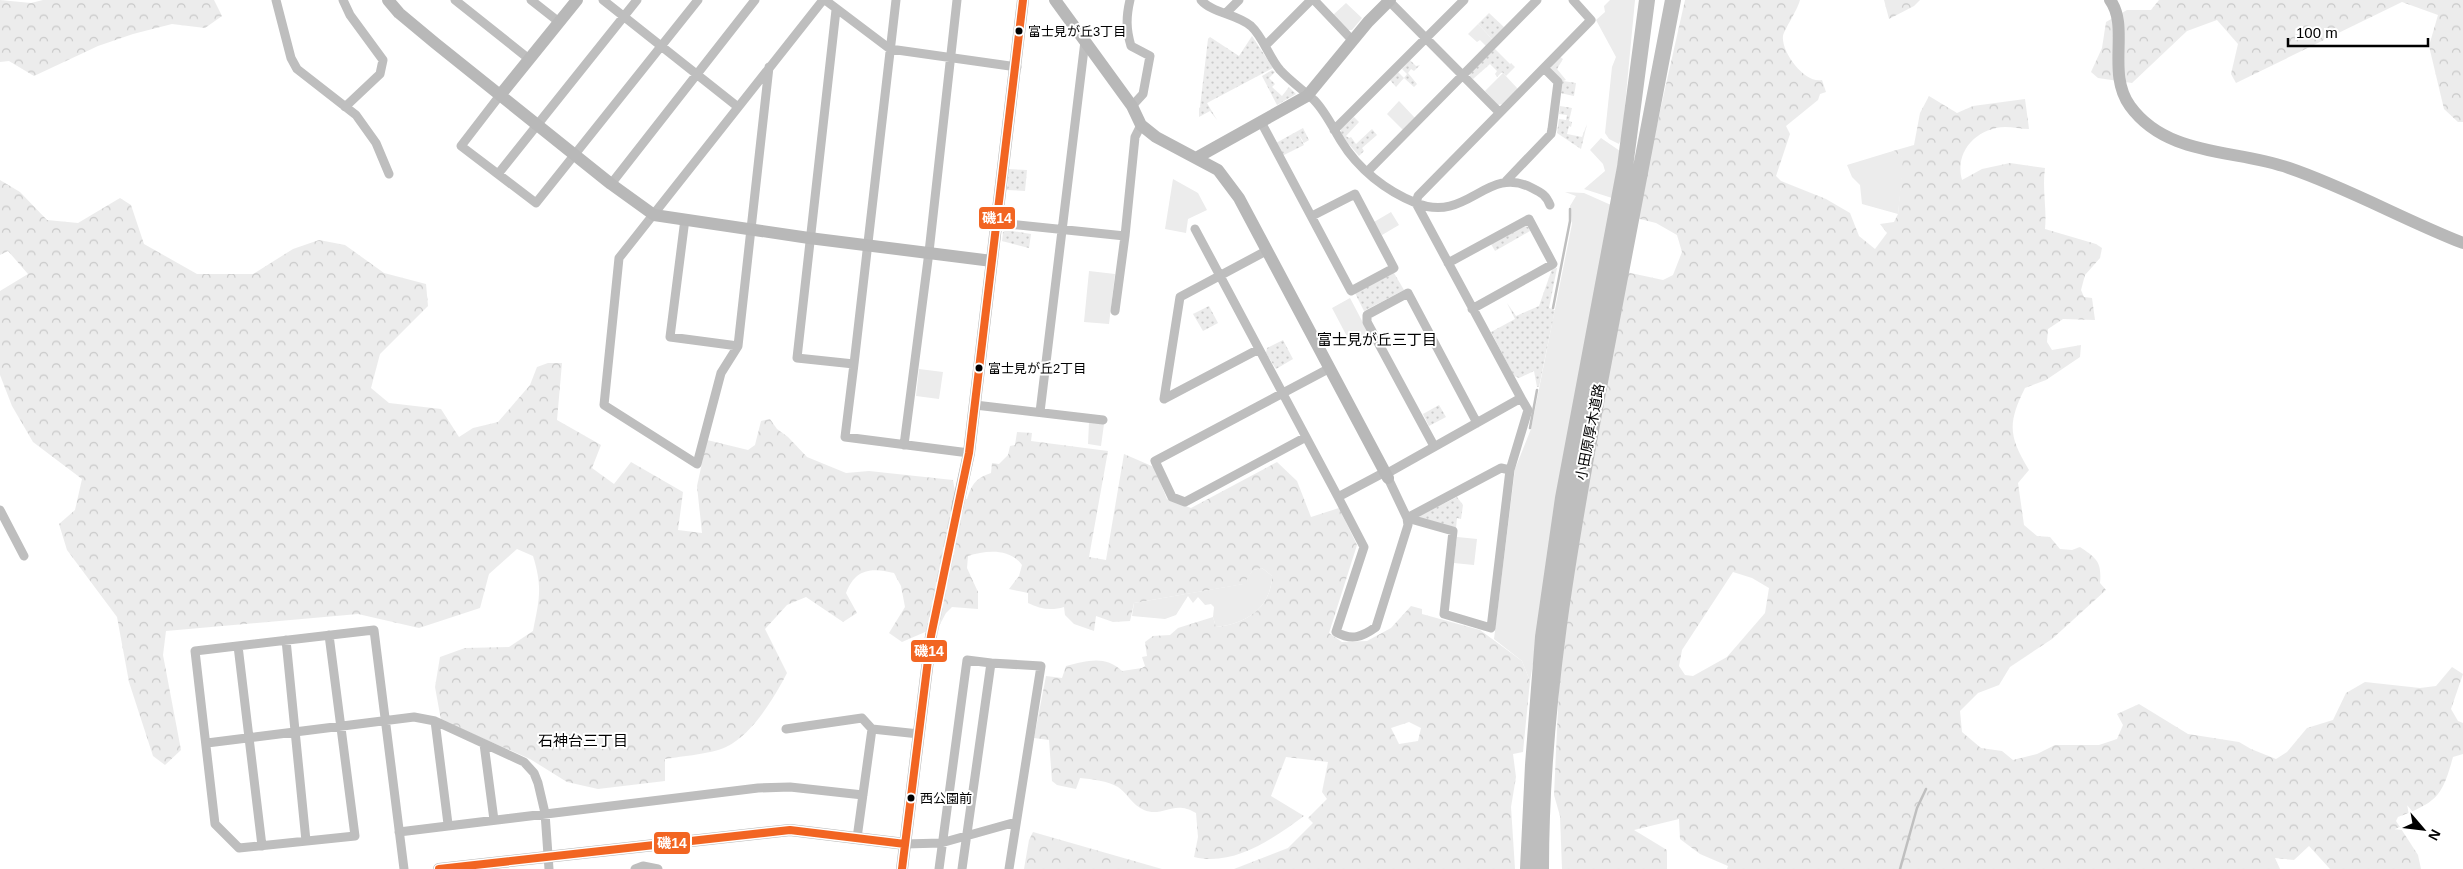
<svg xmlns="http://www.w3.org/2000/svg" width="2463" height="869" viewBox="0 0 2463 869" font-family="Arial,'Noto Sans JP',sans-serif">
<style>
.grass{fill:#ececec}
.forest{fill:url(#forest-crowns);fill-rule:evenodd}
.park{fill:url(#park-dots)}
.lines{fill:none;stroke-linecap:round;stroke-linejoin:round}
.stream{stroke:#bfbfbf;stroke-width:2.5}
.secondary-tunnel{stroke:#d9d9d9;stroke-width:12;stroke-dasharray:12 6;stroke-linecap:butt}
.street{stroke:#bebebe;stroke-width:9}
.secondary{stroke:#b8b8b8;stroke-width:12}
.highway{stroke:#bebebe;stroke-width:16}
.bus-1-casing{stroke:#fff;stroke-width:11}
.bus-1{stroke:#f26522;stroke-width:8}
.bus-dot{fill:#000;stroke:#fff;stroke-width:2}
.labels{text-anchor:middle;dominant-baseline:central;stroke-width:4;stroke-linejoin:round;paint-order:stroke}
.bus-label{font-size:13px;fill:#000;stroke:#fff;text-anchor:start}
.street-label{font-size:14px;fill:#000;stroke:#fff}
.neighbourhood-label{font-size:15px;fill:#000;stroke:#fff}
.line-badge{stroke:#fff;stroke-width:2}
.badge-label{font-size:14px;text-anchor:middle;font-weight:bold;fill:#fff}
</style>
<defs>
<pattern id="forest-crowns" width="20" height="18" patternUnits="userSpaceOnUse" patternTransform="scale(1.25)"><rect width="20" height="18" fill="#ececec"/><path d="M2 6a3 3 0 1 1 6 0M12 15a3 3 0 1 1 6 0" fill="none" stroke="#c9c9c9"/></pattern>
<pattern id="park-dots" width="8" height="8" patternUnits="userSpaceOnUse" patternTransform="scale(1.25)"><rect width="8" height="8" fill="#ececec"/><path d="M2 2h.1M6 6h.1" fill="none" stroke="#c9c9c9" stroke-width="1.8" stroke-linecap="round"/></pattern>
</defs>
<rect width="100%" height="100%" fill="#fff"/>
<path class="grass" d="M1610,0H1635L1622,137L1619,144L1609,139L1605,133L1612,67L1616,57L1596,20L1605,12L1604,6Z
M1346,3L1362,18L1352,30H1348L1333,15Z
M1478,24L1493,40L1486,46L1480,40L1477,42L1468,34Z
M1503,73L1518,89L1502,104L1498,105L1485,91Z
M1399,101L1415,118L1403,130L1387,114Z
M1601,138L1620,151L1612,198L1584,189L1605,171L1603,164L1590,150Z
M1893,151L1904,158L1898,214L1862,204L1860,185L1852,177L1847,165Z
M1173,179L1198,193L1207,210L1188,219L1186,233L1165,229Z
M1565,192L1584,193L1611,205L1530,681L1522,661L1494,639L1515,469L1531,429L1572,224L1570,206L1576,196Z
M1391,212L1399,225L1382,235L1374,222Z
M1089,271L1115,274L1109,324L1084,322Z
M1350,298L1370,336L1352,346L1332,308Z
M919,369L943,372L939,399L916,396Z
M1089,422L1104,424L1101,446L1088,444Z
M1457,537L1477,539L1474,565L1454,563Z
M1262,568L1272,576C1271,608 1246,624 1216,627L1213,617L1214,607L1211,604L1205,605L1198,597L1193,603L1188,596L1176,615L1165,619L1132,616L1134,603L1243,584L1253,570Z"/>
<path class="forest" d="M0,0L31,3L43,0H214L222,16L205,28L172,24L133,34L98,46L34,76L9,61L0,62Z
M1685,0H1800C1797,11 1784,30 1783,36C1781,52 1805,84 1822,80L1826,92L1820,94L1818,100L1786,126L1790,134L1776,176L1781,181L1826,199L1850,213L1859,236L1875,249L1887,233L1880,224L1894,222L1898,214L1903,158L1893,151L1914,145L1920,113L1929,96L1957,113L1973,106L2025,99L2029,129C2021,129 2013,127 2005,127C1977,128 1954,151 1962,180L1982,169L2010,163L2045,168C2042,189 2047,208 2045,229L2096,244L2102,248L2100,258L2085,275L2081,290L2084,297L2092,298L2095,320L2063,319L2048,329L2047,342L2052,350L2081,345L2080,357L2046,380L2025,388C2007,424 2009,437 2029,470L2018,483L2024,525L2037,536L2050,537L2060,549L2072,550L2080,547C2096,558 2102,561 2100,583L2106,590L2052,639L2010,667L1999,685L1978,693L1960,711L1962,732L1981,748L2002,751L2013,760L2037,754L2055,745H2099L2117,739L2123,725L2117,714L2139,704L2188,734L2239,742L2251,749L2276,759L2287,752L2307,728L2333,720L2346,693L2365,682L2420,688L2436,686L2452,667L2463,674L2451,709L2458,721L2463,723V754L2453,757C2442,797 2437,802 2398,817L2396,821L2418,855L2421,869H2330L2309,846L2294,860L2275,858L2280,869H1727L1728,866L1700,854L1680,839L1679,819L1634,830L1667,850V869H1562L1560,816L1554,795L1560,665L1573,571L1626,272L1663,280L1673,275L1682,252L1677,235L1656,223L1636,218ZM1733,572L1752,578L1769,588L1765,613L1727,657L1693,676L1685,675L1679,666L1682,650Z
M1884,0H1920L1914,6L1889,19Z
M2159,0H2463V122H2458L2444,109L2429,46L2438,15L2402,2L2236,83L2231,74L2238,44L2217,20L2187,31L2132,83L2098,78L2091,72L2102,48L2106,22L2127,10H2151Z
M0,180L20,192L47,220L78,223L120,198L131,205L144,244L197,274H253L293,249L319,240L345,245L384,273L426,284L428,306L380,354L371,388L389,403L441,409L459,437L473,428L498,422L530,385L537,367L548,363H562L557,420L601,445L592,468L614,484L631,462L683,492L678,530L702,533L697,486L707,440L748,450L755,445L761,421L770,419L777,429L788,437L807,457L846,473L869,471L953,480L956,498L967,499C972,484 976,478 991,473L992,463L999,464L1008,455L1010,446L1015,445L1017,432L1032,433L1031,441L1108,451L1089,557L1106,560L1124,454L1154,467L1167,499L1191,508L1277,462L1297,481L1311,517L1339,508L1357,545L1329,633L1342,642L1367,641L1391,628L1411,606L1422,609V614L1480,630L1522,661L1530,681L1523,752L1513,754L1516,777L1511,807L1515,869H1234L1288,848L1313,823L1308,818L1327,799L1322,792L1328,762L1286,757L1271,796L1304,816C1274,838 1234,867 1194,857L1198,837L1196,813C1173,799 1163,818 1144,810C1132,805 1128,794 1118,787C1108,781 1092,779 1080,778L1076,789L1057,785L1052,781L1049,740L1034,738L1046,676L1062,678L1066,666C1087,661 1105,655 1122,671L1142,668L1145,666L1142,657L1147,656L1145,642L1153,636L1170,635L1178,628L1213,617L1216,627C1246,624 1271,608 1272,576L1262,568L1253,570L1244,584L1134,603L1130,621L1113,622L1096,616L1094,631L1074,624L1065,615L1064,607C1051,611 1040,609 1028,603V593L1009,589L1019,576L1022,565C1010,548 986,550 968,556L967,568L978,592V609L952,607L946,613L939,626L902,642L889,633L905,607L901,586L894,573C871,567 855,569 846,593L857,613L843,622L806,597L787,605L765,629L787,673C774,698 752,735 726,747C711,754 683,756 665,759V781L598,789L567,782L530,759L441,720L435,687L440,657L465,648L509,647L533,631C539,600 543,588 533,556L517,549L489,574L480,608L419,628L358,614L166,631L163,655L181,750L165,765L153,756L129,682L117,617L67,550L59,524L75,510L82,479L33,442L12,406L0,375V291L28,274L8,251L0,255ZM1409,722L1421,728L1418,741L1399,744L1391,728Z
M1033,832L1162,869H1024L1029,840Z"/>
<path class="park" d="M1489,13L1505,28L1493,40L1478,24Z
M1252,36L1273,68L1207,103L1217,120L1210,111L1199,117V108L1202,106L1200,107L1208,39L1210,37L1239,56Z
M1494,48L1510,64L1504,71L1511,63L1515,67L1506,76L1502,72L1497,77L1495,74L1497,71L1490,64L1473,79L1470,77V73Z
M1560,57L1563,59L1557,69L1566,80L1563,81L1576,83L1574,96L1560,93L1551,70V66Z
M1410,60L1416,66L1420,65L1414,71L1411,69L1408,73L1417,84L1414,87L1404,78L1396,87L1390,80L1398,72L1404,78L1407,74L1402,69Z
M1272,70L1275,72L1269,78L1275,84L1272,87L1282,96L1289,87L1296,94L1277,105L1262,76Z
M1560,106L1572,108L1569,121L1572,122L1571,127L1569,126L1567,134L1582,137L1587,124L1581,149L1557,133L1559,119L1566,120L1567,115L1559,114Z
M1354,117L1359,122L1346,136L1349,138L1351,137L1356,144L1372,129L1377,135L1362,148L1364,151L1359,156L1341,135V129Z
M1303,128L1309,140L1304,143L1298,133L1304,145L1282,156L1276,143Z
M1009,169L1027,170L1025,191L1007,190Z
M1525,226L1529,227L1530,231L1495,251L1491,244Z
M1006,230L1031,234L1029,248L1002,241L1003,232Z
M1557,268L1549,308L1555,310L1539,387H1537L1534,371L1519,378L1514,376L1491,332L1515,319L1507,303L1516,316L1539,306L1552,269Z
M1394,273L1404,290L1364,311L1355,293Z
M1209,306L1218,323L1203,331L1193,314Z
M1283,340L1293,359L1276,369L1266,353L1267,348Z
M1439,405L1446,417L1429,426L1423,414Z
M1457,497L1463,505L1461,519L1457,518L1456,528L1417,517Z"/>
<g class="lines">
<path class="stream" d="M1553,308L1570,221V209
M1530,428L1537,390
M1900,869L1917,808L1926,789"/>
<path class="secondary-tunnel" d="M931,636L957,509"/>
<path class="street" d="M276,0L291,58L297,69L356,115L376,143L389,174
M343,0L350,15L383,60L380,74L345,107
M455,0L529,59
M531,0L559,22
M603,0L738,107
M825,0L890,49L1017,67
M1130,0C1126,17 1126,29 1131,46L1150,56L1143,94L1132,106
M1201,0C1212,13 1237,14 1251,26C1263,37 1269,57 1280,70C1290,81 1303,90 1314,100C1325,111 1333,128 1341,141C1358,169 1386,191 1416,203C1468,224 1486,164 1532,188C1542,193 1546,195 1550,205
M1314,0L1353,41
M1389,1L1499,112
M836,10L797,358L854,364L845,437L969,453
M1227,12L1239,0
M1265,46L1311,0
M769,67L738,346L721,373L697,464L604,405L619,258L823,0
M501,94L461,146L536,203L698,0
M1261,122L1351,291L1394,268L1355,194L1312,216
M1334,130L1464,0
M1367,172L1537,0
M498,174L637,0
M1506,181L1551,134L1552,129L1558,82L1544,68
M611,184L755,0
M685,219L670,337L738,346
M998,223L1125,236L1135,137L1141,125
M1195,229L1306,437
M1448,263L1529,219L1553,264L1472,309
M1115,311L1125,236
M854,364L896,0
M1330,368L1155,461L1172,497L1185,502L1306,437L1338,497L1385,472
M1164,399L1180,297L1266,251
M1164,399L1259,349
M975,405L1103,420
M1040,412L1085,41
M904,445L929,252L957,0
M1434,446L1367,322V315L1408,293L1477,423
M1386,474L1521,398L1416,203L1418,196L1591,20L1573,0
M1338,497L1364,547L1336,632C1352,641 1362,637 1376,627L1408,525L1407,518L1388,478
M0,510L24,556
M1407,518L1453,531L1444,614L1491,628L1510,470L1528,410L1521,398
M1407,518L1501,468L1510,470
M329,635L355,836L239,848L215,824L195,651L374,630L404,869
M286,640L306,841
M238,646L262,846
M991,663L1041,666L1009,869
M435,721L448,824
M786,729L862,718L872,729
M207,743L414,717L435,721L524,762L534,773L538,783L545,813L549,869
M484,744L494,820
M399,832L758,788L790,787L863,795
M857,838L872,729L919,734
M905,844L941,843L1016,822
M635,869L643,866L658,869
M939,869L967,660L991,663L962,869"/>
<path class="secondary" d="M388,0L399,13L435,43L611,184L654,215L809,238L992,261
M1055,0L1132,106L1141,125L1156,137L1218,170L1239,198L1388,478
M2110,0C2130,27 2106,73 2130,106C2167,157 2235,149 2289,168C2348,188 2404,220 2463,243
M501,94L577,0
M1196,158L1307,96L1368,22L1390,0
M957,509L969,453L1023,0
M439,869L790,830L905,844
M902,869L931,636"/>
<path class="highway" d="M1528,869L1533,765L1543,637L1563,498L1625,167L1647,0
M1541,869C1541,707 1569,546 1599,387C1623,258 1648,129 1673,0"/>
<defs>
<path id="bus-1" d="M439,869L790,830L905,844
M902,869L931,636L969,453L1023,0"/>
</defs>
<use href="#bus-1" class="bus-1-casing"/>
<use href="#bus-1" class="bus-1"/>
</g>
<g class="bus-dot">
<circle cx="1019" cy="31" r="4.5"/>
<circle cx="979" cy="368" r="4.5"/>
<circle cx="911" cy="798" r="4.5"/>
</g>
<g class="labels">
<g class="bus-label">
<text x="1028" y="31">富士見が丘3丁目</text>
<text x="988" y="368">富士見が丘2丁目</text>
<text x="920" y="798">西公園前</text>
</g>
<g class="street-label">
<text transform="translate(1590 432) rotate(-79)">小田原厚木道路</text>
</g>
<g class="neighbourhood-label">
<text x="1377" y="339">富士見が丘三丁目</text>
<text x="583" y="740">石神台三丁目</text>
</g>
</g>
<g class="line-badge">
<rect x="978" y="206" width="38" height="24" rx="5" fill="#f26522"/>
<rect x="910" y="639" width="38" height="24" rx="5" fill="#f26522"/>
<rect x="653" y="831" width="38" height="24" rx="5" fill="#f26522"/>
</g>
<g class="badge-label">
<text x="997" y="223">磯14</text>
<text x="929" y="656">磯14</text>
<text x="672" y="848">磯14</text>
</g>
<g transform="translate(2423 829) rotate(118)" stroke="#ffffff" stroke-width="4" paint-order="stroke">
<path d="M0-4L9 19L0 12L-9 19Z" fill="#000000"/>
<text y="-8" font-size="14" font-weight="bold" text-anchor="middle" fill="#000000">N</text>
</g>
<path d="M2288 38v8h140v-8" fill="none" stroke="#000000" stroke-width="2.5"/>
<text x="2296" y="38" font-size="15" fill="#000000" stroke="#ffffff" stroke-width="4" paint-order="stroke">100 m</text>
</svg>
